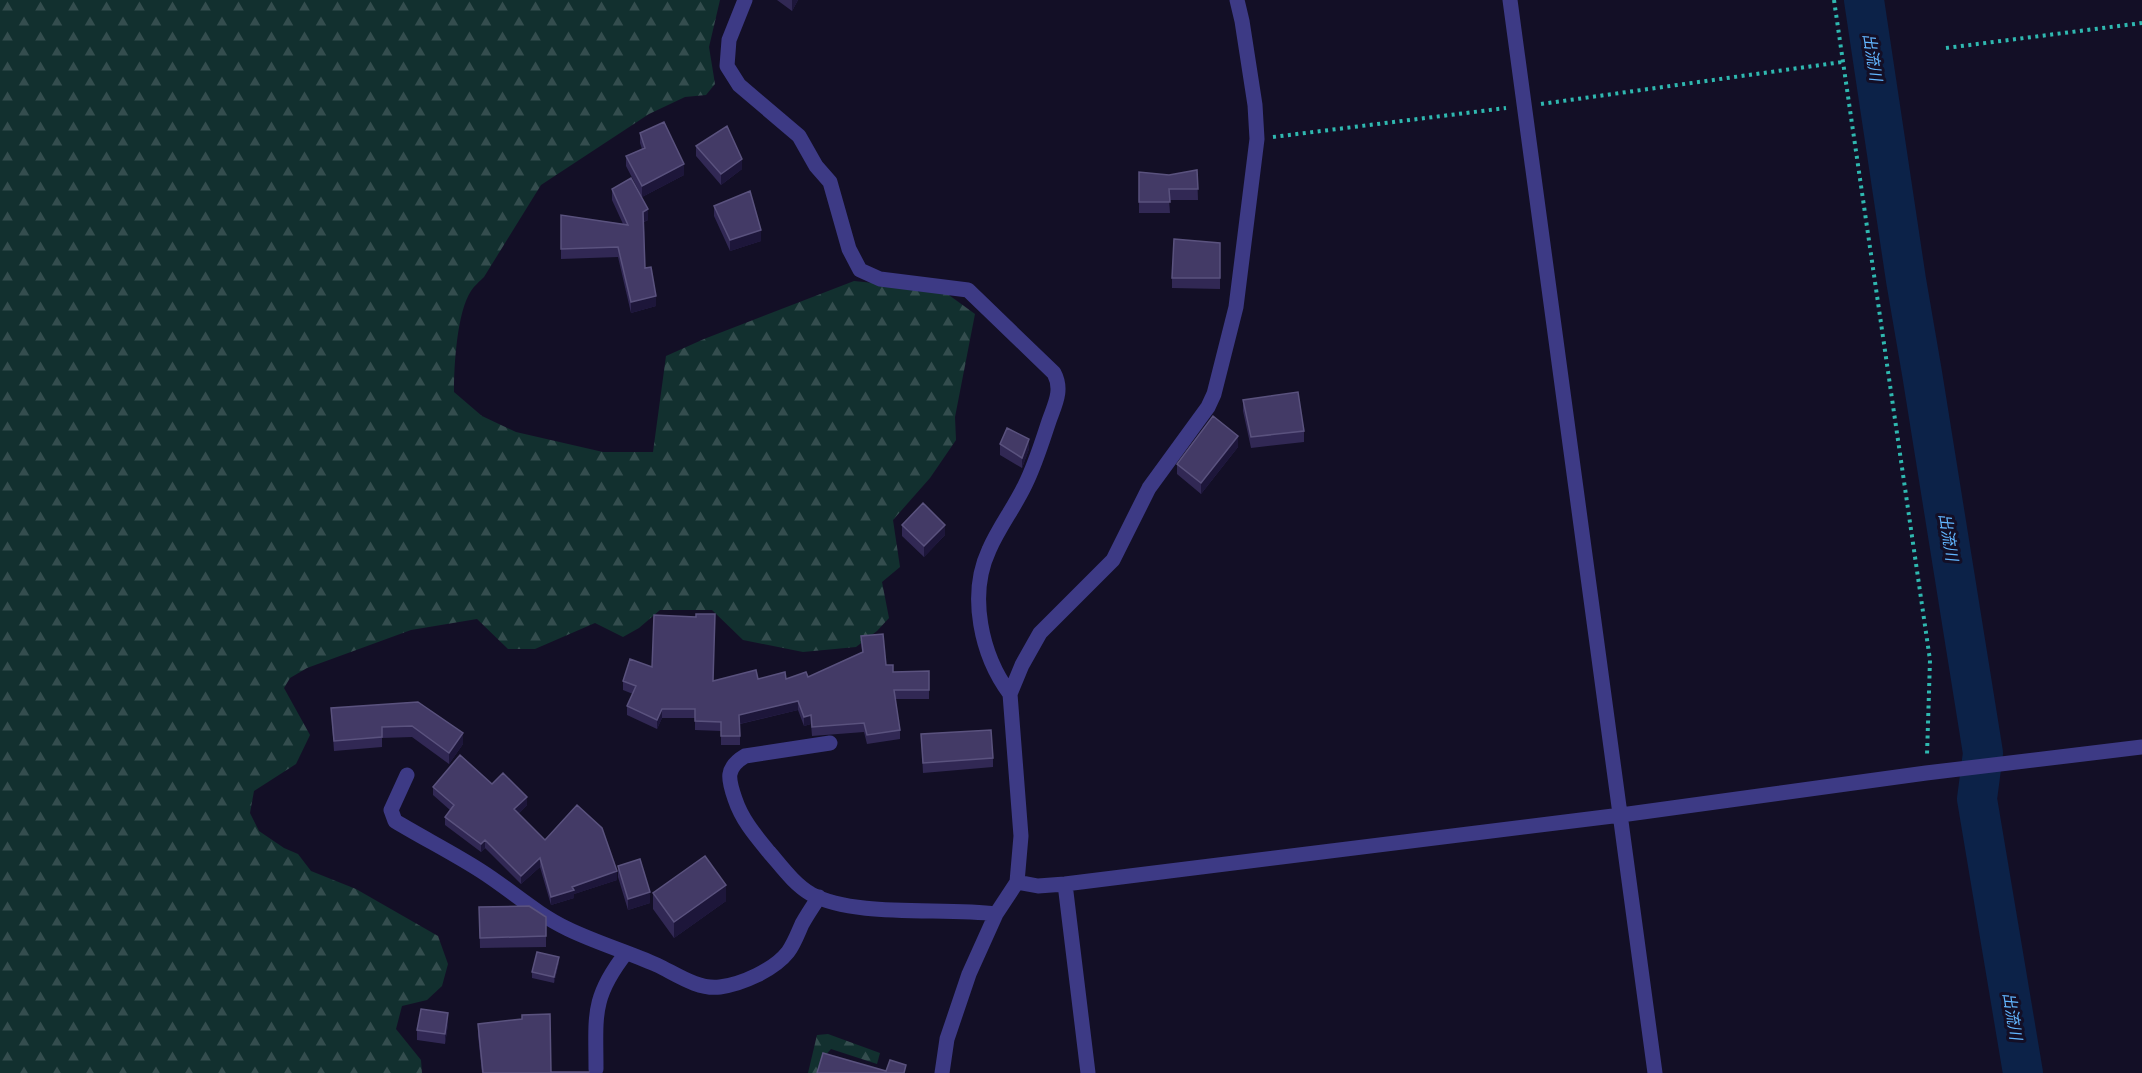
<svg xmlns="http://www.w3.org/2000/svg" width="2142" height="1073" viewBox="0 0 2142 1073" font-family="Quicksand,'Noto Sans JP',sans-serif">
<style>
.forest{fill:url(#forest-firs)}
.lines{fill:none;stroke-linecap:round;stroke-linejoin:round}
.river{stroke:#0c2248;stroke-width:40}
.path{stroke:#2fb8b0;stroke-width:4;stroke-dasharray:3 4.5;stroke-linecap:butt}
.minor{stroke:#3d3a85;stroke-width:15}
.wall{fill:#312854}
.shaded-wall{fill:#1d163a}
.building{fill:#433a66;stroke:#5a527e;stroke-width:1.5}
.labels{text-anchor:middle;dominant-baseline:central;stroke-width:6;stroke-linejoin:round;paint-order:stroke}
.water-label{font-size:16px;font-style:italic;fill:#62b6ff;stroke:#130f26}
</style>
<defs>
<pattern id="forest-firs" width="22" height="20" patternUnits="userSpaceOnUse" patternTransform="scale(1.5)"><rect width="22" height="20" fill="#12302f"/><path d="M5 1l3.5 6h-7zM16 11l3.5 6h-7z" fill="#344d4e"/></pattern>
</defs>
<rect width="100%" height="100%" fill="#130f26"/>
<path class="forest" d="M0,0H720L709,47L715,84L706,95L685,97L649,114L541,185L484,277C480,281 474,286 471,291C457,312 454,365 454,392L482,416L516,432L603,452H653L666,356L704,339L854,281L942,290L975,314L955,417L956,440L930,478L893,520L900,567L882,582L889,618L877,631L856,647L803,652L743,640L712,610H660L639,628L623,637L595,623L535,649H508L477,619L411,630L307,668L290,678L284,688L310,735L296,764L254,791L250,813L259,831L284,848L298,854L311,871L356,889L438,936L448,964L442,986L427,1000L402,1006L396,1029L421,1060L422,1073H0Z
M828,1034L880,1053L877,1064L831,1049L822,1059L817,1073H808L817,1035Z"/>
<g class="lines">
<path class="river" d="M1864,0L1906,280L1922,373L1983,753L1977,799L2023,1073"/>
<path class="path" d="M1834,0L1930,660L1927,755
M1946,48L2142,23
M1541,104L1842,62
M1273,137L1506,108"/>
<path class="minor" d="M745,0L729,40L727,66L739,85L799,136L816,166L830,182L849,249L860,270L880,279L968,290L1054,373C1063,390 1055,404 1049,421C1042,442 1035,465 1025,485C1014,508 999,527 989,550C968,595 981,655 1010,694
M1510,0L1655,1073
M830,743L745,756C725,768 728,779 735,799C742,820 755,835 769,852C782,867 794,884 811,894C855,918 943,907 996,914
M407,775L391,810L395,821C423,838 453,853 481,871C511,890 536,914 568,929C597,943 628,952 657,965C676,974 698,990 720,987C742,984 774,970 788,952C794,944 798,933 802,924C807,915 813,906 819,897
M1017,882L1038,886L1065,884L1621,815L1926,773L2142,747
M1065,884L1088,1073
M596,1069C596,1016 591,998 626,953
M942,1073L947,1039L969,974L996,914L1017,882L1021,836L1010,694L1022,665L1040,633L1113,560L1149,488L1208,407L1214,394L1236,307L1257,139L1255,105L1242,21L1237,0"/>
</g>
<path class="wall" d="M777,0H798L792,11Z
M640,133L684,175L642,197L626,166V156L642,149L640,143Z
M696,146L742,169L721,185L696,156Z
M1197,170L1198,200H1169L1170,213H1139V172L1169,175Z
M612,189L648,220L644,222L645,268L656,306L631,313L618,257L561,259V215L623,224L612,200Z
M714,206L761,241L730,251L714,216Z
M1220,243V289L1172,288V278Z
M1243,400L1304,431V442L1251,448L1243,411Z
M1000,444L1029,449L1022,468L1000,455Z
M1238,447L1201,494L1177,474V464Z
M902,525L945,535L924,557L902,536Z
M861,636L893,672L929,671V699H895L900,730V739L867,744L864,732L812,736L811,724L804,726L798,710L740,724V745H721V731L695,730V718H662L657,729L627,715V706L633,694L623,690V681L652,667L713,681L758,679H786L808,677L862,652Z
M418,702L463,744L449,764L412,737L382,738V747L334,751L331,708Z
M921,734L993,758V767L923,773Z
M492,784L527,805L518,814L545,840L617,880L574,894V898L551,905L540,867L521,884L485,848L481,852L445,825V817L450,810L433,795V787Z
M618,866L650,903L628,910L618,877Z
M653,893L726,901L674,938L653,909Z
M479,907L546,936V947L480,948Z
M559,962L554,983L532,978V972Z
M448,1024L445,1044L417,1040V1030Z
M478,1024L551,1072L589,1073H482L478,1035Z"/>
<path class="shaded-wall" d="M792,0H798L792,11Z
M742,159V169L721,185V174Z
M684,164V175L642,197V186Z
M648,209V220L643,222V212Z
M761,230V241L730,251V240Z
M656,296V306L631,313V302Z
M1238,436V447L1201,494V483Z
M1029,439V449L1022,468V458Z
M945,525V535L924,557V546Z
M798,701V710L739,724V715Z
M662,709V718L657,729V720Z
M811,715V724L804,726V717Z
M463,733V744L449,764V753Z
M527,797V805L514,818V809Z
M485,840V848L481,852V844Z
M540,858V867L521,884V876Z
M617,871V880L574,894V898L551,905V897L572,887Z
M726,885V901L674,938V922Z
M650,892V903L628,910V899Z
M559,957V962L554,983V977Z
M448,1013V1024L445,1044V1034Z"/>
<path class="building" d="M664,122L684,164L642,186L626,156L645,148L640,133Z
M727,126L742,159L721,174L696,146Z
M1197,170L1198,189H1169L1170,202H1139V172L1169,175Z
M631,178L648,209L643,212L645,268L651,267L656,296L631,302L618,247L561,249V215L628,225L612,189Z
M750,191L761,230L730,240L714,206Z
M1174,239L1220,243V278H1172Z
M1298,392L1304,431L1251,437L1243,400Z
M1213,416L1238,436L1201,483L1177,464Z
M1007,428L1029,439L1022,458L1000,444Z
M923,503L945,525L924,546L902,525Z
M696,614H715L713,681L756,670L758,679L785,672L786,679L806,672L808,677L863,652L861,636L883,634L886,665H893V672L929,671V690H894L900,730L867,735L864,723L812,727L811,715L804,717L798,701L739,715L740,736H721V722L695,721V709H662L657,720L627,706L636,686L623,681L630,659L652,667L654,615L696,617Z
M418,702L463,733L449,753L412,726L382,727V737L334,741L331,708Z
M991,730L993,758L923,763L921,734Z
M460,755L492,784L503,773L527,797L514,809L545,840L577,805L602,828L617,871L572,887L574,890L551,897L540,858L521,876L485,840L481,844L445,817L454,805L433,787Z
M705,856L726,885L674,922L653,893Z
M640,859L650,892L628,899L618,866Z
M529,906L546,917V936L480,938L479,907Z
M537,952L559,957L554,977L532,972Z
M421,1009L448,1013L445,1034L417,1030Z
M550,1014L551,1072H589V1073H483L478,1024L522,1019V1015Z
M823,1053L886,1071L890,1060L906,1065L904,1073H817Z"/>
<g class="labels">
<g class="water-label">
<text transform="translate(1873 57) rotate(81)">出流川</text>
<text transform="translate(1949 537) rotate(81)">出流川</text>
<text transform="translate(2013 1016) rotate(81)">出流川</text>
</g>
</g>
</svg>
